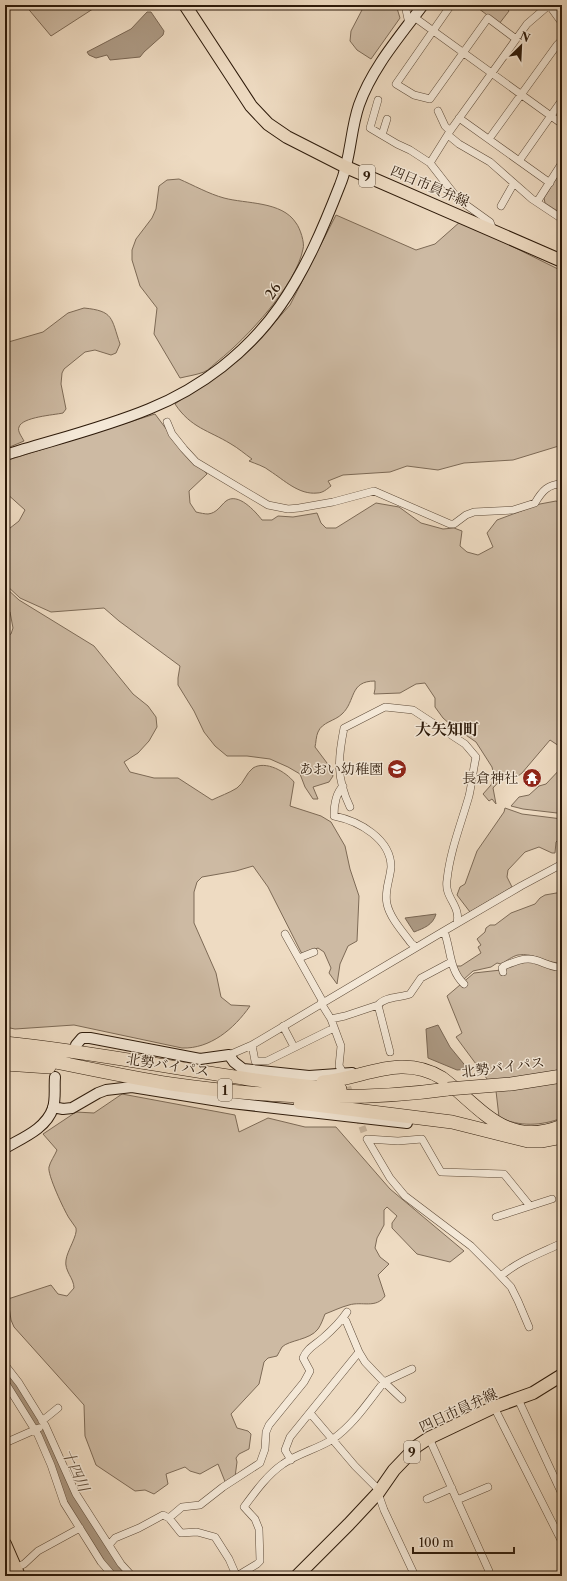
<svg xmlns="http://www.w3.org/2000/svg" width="567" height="1581" viewBox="0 0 567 1581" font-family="'Libre Caslon Text','Noto Serif JP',serif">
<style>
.green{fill:#cdbaa3;stroke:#7d6a56}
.water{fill:#ac9983;stroke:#796653}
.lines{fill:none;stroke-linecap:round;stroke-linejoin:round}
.river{stroke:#ac9983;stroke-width:12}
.street-tunnel{stroke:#c7b49d;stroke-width:7;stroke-dasharray:7 3.5;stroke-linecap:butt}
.street-casing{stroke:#5d4a38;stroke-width:8}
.secondary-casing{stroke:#2d1a0a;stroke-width:12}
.primary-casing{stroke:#2d1a0a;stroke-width:14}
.highway-casing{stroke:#2d1a0a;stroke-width:14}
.street{stroke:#f4e8d7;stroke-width:7}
.secondary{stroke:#f4e8d7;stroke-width:10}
.primary{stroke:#eedbc2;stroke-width:12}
.highway{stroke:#eedbc2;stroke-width:13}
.highway-bridge-casing{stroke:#2d1a0a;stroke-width:14;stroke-linecap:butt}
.highway-bridge{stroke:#eedbc2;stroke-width:13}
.labels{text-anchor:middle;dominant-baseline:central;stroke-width:3;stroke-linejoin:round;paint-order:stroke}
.shield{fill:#f4e8d7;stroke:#695848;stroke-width:1}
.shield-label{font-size:13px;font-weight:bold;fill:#2d1a0a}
.street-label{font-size:14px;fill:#2d1a0a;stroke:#f4e8d7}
.poi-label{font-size:14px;fill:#2d1a0a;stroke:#f4e8d7;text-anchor:end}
.water-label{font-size:15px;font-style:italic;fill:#604d3a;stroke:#f4e8d7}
.quarter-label{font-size:16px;font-weight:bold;fill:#2d1a0a;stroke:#f4e8d7}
</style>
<rect width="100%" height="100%" fill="#eedbc2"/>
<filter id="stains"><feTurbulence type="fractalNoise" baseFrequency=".005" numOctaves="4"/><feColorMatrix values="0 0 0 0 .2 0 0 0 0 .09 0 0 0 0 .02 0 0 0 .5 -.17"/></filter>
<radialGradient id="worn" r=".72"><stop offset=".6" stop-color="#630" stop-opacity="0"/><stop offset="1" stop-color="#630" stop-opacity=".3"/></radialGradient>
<path class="green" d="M25,5H99L51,36Z
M363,5H396L400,18L371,59L357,50L350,41L351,31L363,8Z
M474,5H505L509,11L499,24Z
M562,169V214L545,203L544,198Z
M179,179C193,185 209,194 224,198C246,204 282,201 296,223C300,228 305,243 303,249C296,285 247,338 218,361C214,364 209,370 204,372C196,375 188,376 180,378L154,334L157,308L140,286L132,260V250L136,239L152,218L156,209L159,186L167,180Z
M336,215L416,250L435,244L461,221L562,271V445L513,460L464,463L438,470L407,466L390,472L343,475L328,481L331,486C327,489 323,493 317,493C299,495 284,480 270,471C264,466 256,464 249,461L252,459C245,454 238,448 231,444C208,430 191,428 175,404L251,349L290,305Z
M84,308C114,311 111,318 120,344L116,353L111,355L95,350L85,352L64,369L62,373L61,384L66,409L63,413C54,415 22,417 19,427C17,431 22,437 24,441L5,449V343L43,332L68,313Z
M155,414L167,430L207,474L189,491L190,503L196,512C200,513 205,514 208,514C217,513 220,506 226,501C238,492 255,511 262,520H272L278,516L293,517L317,513L321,523L326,528H336L376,503L399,507L421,523L443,529L454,528L462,531L460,546L467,552L478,555L493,547L487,533L497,520L540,504L556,501L562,504V748L550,740L522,773L518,776L505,775L493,788L496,804L492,799L489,801L483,794L491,785L494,776L492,767L476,742L451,725L443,718L435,707V698L425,683L416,684L400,693L374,694L375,689V681C349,681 356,701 342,714C335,721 322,722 318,732C316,736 316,743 315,747L330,767L333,776L329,782L313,787L318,799H313L305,787L300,774L288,767L270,759L247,756H227L215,746L204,732L194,711L178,685V678L180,666L119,621L104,608L51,612L20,598L5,584V532L19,521L25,510L5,492V461Z
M5,587L19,600L94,646L133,694L148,706L156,717L157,727L149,741L138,753L124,762L130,772L154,778H178L212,800C220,796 229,793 237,788C244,783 246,773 253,768C266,760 286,772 294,782L290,806L321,816L331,822L345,846L350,869L359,896L357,941L348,946L340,964L337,984L329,973L331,968L324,952L318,948L302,954L268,887L253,866L236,871L202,877L197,882L194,892V923L216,973L221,997L231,1005L250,1006C234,1029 210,1049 182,1048L74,1025L15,1029L5,1027V637L11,634L13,628L10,612L5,606Z
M562,767V807L557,813L523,809L511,806L519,797L529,795L539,786L546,784Z
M505,808L522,814L562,819V836L556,842L555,853H552L539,847L525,852L508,870L507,877L512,887L470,912L457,895L460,887L465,884L477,851L504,812Z
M562,892V963C547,964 533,952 518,955C513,956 506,961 501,964L497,963L491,967L473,971L463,980L456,966H461L481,953L478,947L481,945L477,939L485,932L486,928L490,925H495L511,913L535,904L540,898L545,895Z
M533,961L551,969L562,972V1118C541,1126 519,1127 499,1117L496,1091L456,1037L462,1033L447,996L474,973L501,970L515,964Z
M122,1094L235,1115L239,1132L268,1118L305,1127H336L390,1189L464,1251L450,1262L417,1254L392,1228V1223L397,1216L387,1207L384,1210V1225L377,1238L375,1248L380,1257L389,1264L378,1275L385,1296C376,1309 362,1301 349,1305C341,1307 333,1311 325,1314C323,1319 321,1325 318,1329C310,1340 289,1340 282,1347C280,1350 279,1353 277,1356L268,1358L264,1362L259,1384L231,1414L237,1428L248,1431L251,1434L249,1449L239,1454L236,1458L237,1462L235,1477L226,1484L218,1464L200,1474L190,1471L185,1467L166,1474L168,1484L154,1494L145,1490L135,1491L96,1465L85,1436L84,1405L14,1327L11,1320L8,1299L51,1285L58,1294L67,1296L74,1288C74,1278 64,1271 66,1260C67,1251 78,1235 76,1228C74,1225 71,1221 69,1218C64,1210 47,1174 49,1167C50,1162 55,1155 57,1150L43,1134L76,1112L94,1113Z"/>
<path class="water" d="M147,12H151L164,31L163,35L144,52L140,57L110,60L107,55L96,58L89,55L87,52L131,29Z
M436,914C433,925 424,928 414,932L405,918Z
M438,1025L450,1047L468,1069L457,1070L428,1058L426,1029Z"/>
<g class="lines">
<path class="river" d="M5,1374L38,1424L74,1504L109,1557L123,1576"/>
<path class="street-tunnel" d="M344,1077L364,1132"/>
<defs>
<path id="street" d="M405,5L409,24
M451,5L396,84L414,95L430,99L488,18L516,39
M414,17L562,124
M378,100L370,128L397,144L410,150L430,163
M438,111L445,126L450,131
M459,118L550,183
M382,135L387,119
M448,135L459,144L490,162L532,199L562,219
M489,139L557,45L562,40
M519,161L562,100
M537,202L562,163
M501,206L514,183
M493,230L490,222L458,199L430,163L450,131L527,24L549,5L562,23
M167,422L172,434L184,449L196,462L268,505L288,509L299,508L333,502L374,491L450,524H454L466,515L474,512L513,510L535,503C542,491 548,484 562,484
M343,786C335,794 334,806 334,816C359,821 391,839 391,867C390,880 384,891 387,904C390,918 403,932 411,943L416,947
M350,807C336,778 338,758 344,728L385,707L413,710L465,744L476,757C473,770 472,783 469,796C461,824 450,851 447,880C444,898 461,905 457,923
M444,931C451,949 449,970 464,984
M285,934L323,1002
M299,958L314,952
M503,972L502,968L504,966C513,962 524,957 535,960C544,962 551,968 562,967
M321,1003L331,1019L341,1046L339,1066L341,1069
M378,1005C386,996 400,998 410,994L421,978L451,962
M331,1019L345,1016L378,1005L390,1052
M283,1026L294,1047
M252,1045L255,1061H267L334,1028
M229,1055L252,1045L444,931L521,886L562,864
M496,1217L552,1199
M501,1276C518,1261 541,1253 562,1243
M342,1319L346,1321L359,1352
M529,1327L518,1301L511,1287L496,1271L471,1246L405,1196L390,1178L367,1139L398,1141L422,1139L441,1172L504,1174L530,1206
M5,1365L19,1383L45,1425L76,1494L121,1564L132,1576
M5,1382L38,1435L51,1465L64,1503L101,1562L113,1576
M402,1399L384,1382L412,1369
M518,1399L562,1494
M494,1407L562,1542
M310,1413L355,1466L380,1491
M42,1421L58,1408
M429,1438L489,1571V1576
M5,1443L39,1428
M378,1493L384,1510L415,1576
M427,1499L452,1488
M457,1500L488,1487
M169,1518L181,1533L197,1532L215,1537L229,1559L236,1575
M109,1545L115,1538L139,1528L163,1515L169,1518L182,1507L200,1505L223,1487L260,1463L265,1449L266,1432L269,1425L304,1382L310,1371L303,1358C307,1348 315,1345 323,1338C331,1331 341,1321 347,1312
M15,1568L24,1564L38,1551L80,1528
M237,1576L257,1564L260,1561L259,1529L255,1519L244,1507C255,1492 268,1474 283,1464C298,1453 318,1449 333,1439C354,1424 368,1402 384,1382L365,1362L359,1352L290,1437L285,1450L291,1460"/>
<path id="secondary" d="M5,455C53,440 103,428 149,409C201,388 248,352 280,306C306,269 324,226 340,185C351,159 350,131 359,105C372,68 400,36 423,5
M76,1045L82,1038H90L200,1059L229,1055L234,1062L243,1069L309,1076L352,1073
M53,1107L63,1109L72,1108L98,1093L106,1090L132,1087L231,1103L407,1123
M5,1148C22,1138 46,1129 53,1108C56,1098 54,1087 55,1077"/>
<path id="primary" d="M185,5L251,106L268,124L287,137L346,167L562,261
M5,1544L19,1576
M5,1573L6,1576
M297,1576L349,1524L378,1493L394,1470L417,1446L429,1438L494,1407L533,1393L562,1375"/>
<path id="highway" d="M5,1043C117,1054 227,1081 340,1089
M5,1052C60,1062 115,1075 171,1084C262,1097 357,1102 448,1089
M5,1064L49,1067
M323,1082C365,1078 401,1053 442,1078C481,1107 505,1149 562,1126
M300,1103L452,1122L528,1141H541L562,1137"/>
</defs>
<use href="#street" class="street-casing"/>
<use href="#secondary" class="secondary-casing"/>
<use href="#primary" class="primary-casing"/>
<use href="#highway" class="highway-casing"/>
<use href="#street" class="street"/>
<use href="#secondary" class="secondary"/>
<use href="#primary" class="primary"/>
<use href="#highway" class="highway"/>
<defs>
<path id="highway-bridge" d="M448,1089L511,1084L562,1076"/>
</defs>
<use href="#highway-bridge" class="highway-bridge-casing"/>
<use href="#highway-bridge" class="highway-bridge"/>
</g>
<defs>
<symbol id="school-disc" viewBox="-11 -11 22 22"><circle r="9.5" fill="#8f2418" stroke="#f4e8d7"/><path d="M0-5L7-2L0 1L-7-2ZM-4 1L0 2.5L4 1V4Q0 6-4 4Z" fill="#fff"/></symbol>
<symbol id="temple-disc" viewBox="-11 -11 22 22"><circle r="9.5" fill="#8f2418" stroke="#f4e8d7"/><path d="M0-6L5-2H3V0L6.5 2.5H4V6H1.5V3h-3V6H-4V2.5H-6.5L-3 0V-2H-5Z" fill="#fff"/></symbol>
</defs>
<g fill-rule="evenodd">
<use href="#school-disc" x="386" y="758" width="22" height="22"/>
<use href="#temple-disc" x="521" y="767" width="22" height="22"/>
</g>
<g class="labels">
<g class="shield">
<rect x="359" y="165" width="16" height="22" rx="3"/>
<rect x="218" y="1079" width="14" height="22" rx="3"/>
<rect x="404" y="1441" width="16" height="22" rx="3"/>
</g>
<g class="shield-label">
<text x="367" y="176">9</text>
<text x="225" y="1090">1</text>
<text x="412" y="1452">9</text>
</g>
<g class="street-label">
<text transform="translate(430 186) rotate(23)">四日市員弁線</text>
<text transform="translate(273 291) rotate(-56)">26</text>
<text transform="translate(168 1065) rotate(9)">北勢バイパス</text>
<text transform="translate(503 1067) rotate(-7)">北勢バイパス</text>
<text transform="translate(458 1410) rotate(-25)">四日市員弁線</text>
</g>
<g class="poi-label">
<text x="383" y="769">あおい幼稚園</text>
<text x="518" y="778">長倉神社</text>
</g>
<g class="water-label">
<text transform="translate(76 1470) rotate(66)">十四川</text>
</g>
<g class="quarter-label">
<text x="447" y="729">大矢知町</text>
</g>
</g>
<rect width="567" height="1581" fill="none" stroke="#eedbc2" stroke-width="20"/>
<rect x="6" y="6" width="555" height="1569" fill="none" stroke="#2d1a0a" stroke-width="2"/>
<rect x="10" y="10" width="547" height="1561" fill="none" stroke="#2d1a0a"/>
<g transform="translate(521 46) rotate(24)" stroke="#f4e8d7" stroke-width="3" paint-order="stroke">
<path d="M0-3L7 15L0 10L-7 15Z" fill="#2d1a0a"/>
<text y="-6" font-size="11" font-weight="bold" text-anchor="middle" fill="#2d1a0a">N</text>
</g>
<path d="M413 1547v6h101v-6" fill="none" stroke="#2d1a0a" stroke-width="2"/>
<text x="419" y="1547" font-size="12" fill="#2d1a0a" stroke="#f4e8d7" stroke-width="3" paint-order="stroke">100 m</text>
<rect width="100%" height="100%" filter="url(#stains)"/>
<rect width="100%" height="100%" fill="url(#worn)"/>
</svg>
